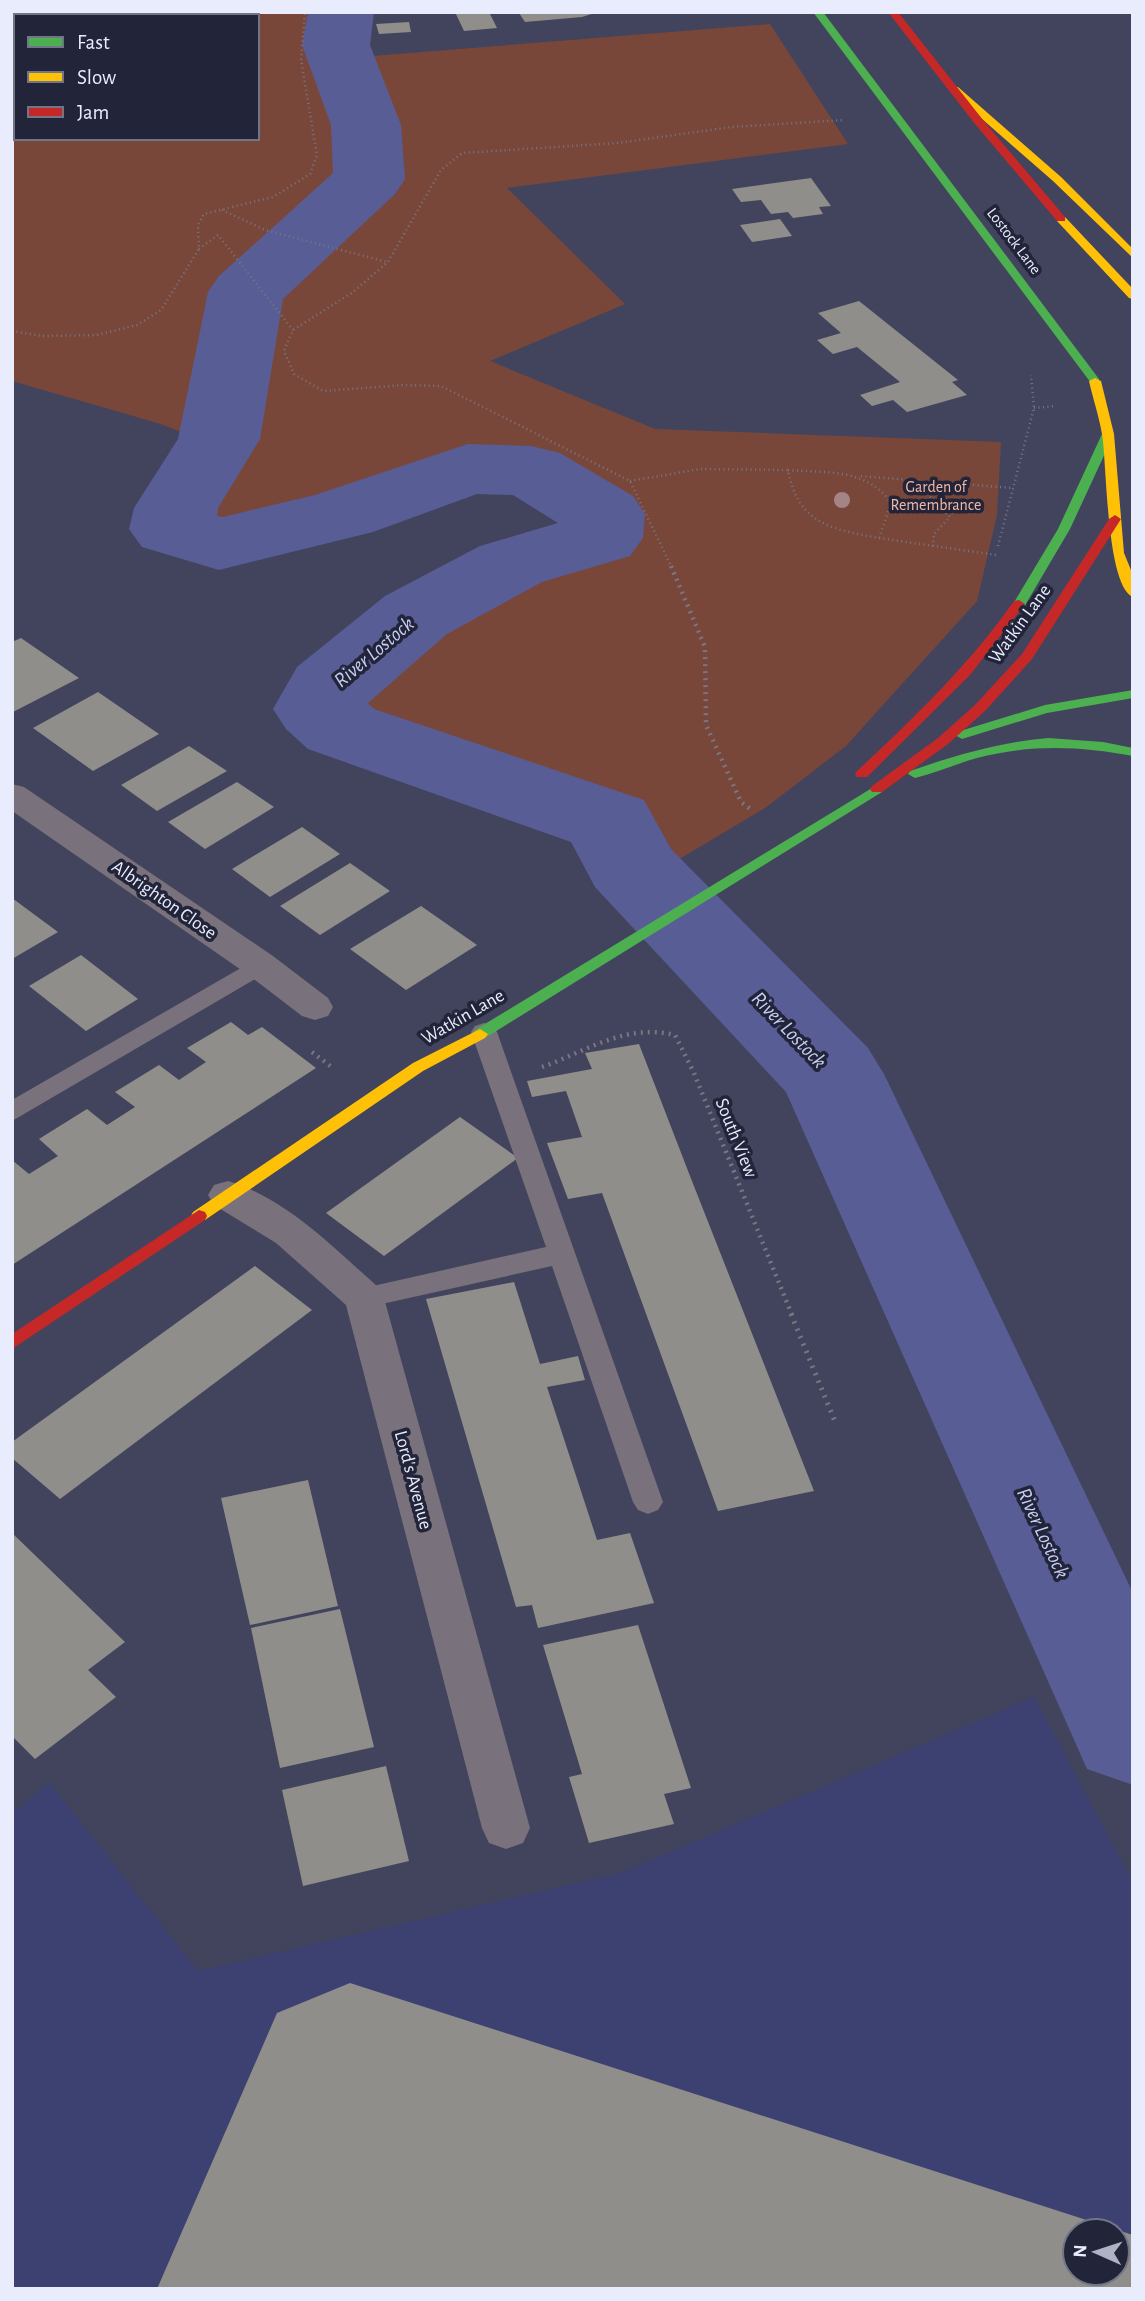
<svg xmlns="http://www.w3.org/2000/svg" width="1145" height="2301" viewBox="0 0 1145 2301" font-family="'Alegreya Sans',sans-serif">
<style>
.built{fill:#3d4171;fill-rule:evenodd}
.green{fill:#79473a;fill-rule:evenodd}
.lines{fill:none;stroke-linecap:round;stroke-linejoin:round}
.river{fill:#595d96;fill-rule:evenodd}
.building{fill:#908e8b;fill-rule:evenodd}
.path-far2{stroke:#797582;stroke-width:2.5;stroke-dasharray:1 3.5;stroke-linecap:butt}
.path-far1{stroke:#797582;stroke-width:4.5;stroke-dasharray:2 5;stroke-linecap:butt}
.path{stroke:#797582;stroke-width:5;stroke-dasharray:2 6;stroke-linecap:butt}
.lane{fill:#79717b;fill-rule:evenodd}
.street{fill:#79717b;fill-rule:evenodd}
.fast{fill:#4caf50;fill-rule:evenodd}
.slow{fill:#ffc107;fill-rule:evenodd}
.jam{fill:#c62828;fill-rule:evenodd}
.tree{fill:#a48485}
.labels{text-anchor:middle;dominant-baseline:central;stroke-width:7;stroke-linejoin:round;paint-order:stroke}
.far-street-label{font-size:16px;fill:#e9ecfd;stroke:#222439}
.far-park-label{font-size:16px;fill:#f4b8a5;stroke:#222439}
.street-label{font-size:19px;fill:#e9ecfd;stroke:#222439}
.water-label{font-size:21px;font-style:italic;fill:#c8cef1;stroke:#222439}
</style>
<rect width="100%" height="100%" fill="#42445d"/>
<path class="built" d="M1034,1697L1133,1882V2289H12V1814L49,1782L198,1971L621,1873ZM1075,2231H1117V2273H1075Z"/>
<path class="green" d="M12,12H328L317,28L323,60L770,24L848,144L507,188L625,304L490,361L655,429L1001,442L997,515L977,601L846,746L765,808L661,870L598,797L350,709L369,678L506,594L613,545L621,515L590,493L519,458L440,465L302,512L214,528L192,518L200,494L226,450L161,424L12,381ZM16,16H257V138H16Z"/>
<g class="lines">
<path class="river" d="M308,12H374L370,45L401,125L405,179L395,194L283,299L260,439L218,508L217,516L223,517L315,495L468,444L531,446L560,453L633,496L645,514L643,538L630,556L542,582L447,634L368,703L374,709L644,800L671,849L868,1048L884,1074L1133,1593V1785L1087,1769L786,1092L595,887L571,842L308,749L286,729L273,709L297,667L385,596L480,546L558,523L513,495L477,494L373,532L219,570L142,547L129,529L134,508L178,439L208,292L219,276L333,173L331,125L302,45Z"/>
</g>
<path class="building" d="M455,12H489L497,28L464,31Z
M598,12L582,17L525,22L519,13Z
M409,22L411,32L379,34L376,24Z
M811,178L831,206L819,207L823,214L793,218L788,212L771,214L761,200L741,202L732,189Z
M780,219L792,236L752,242L740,225Z
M859,301L958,380L952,382L967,395L907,412L893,400L872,406L860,395L900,382L857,347L833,354L817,340L841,333L818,313Z
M21,638L79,678L13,712L12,642Z
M98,692L159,734L93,771L33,728Z
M189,746L227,771L157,811L121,785Z
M237,782L274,807L205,849L168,822Z
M302,827L340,854L270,897L232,869Z
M350,863L390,891L320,935L280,906Z
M12,898L58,932L12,959Z
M421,906L477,945L406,990L350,949Z
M81,955L138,999L86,1031L29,986Z
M231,1022L248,1035L262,1027L316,1068L12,1265V1160L29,1174L58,1156L39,1139L87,1109L107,1125L135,1107L115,1092L159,1065L179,1080L206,1062L187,1048Z
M639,1044L690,1176L814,1491L718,1511L602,1193L568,1199L547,1143L582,1137L566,1091L532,1097L527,1081L592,1069L585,1053Z
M460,1117L518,1158L384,1256L326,1213Z
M255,1266L312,1310L60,1499L12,1458V1442Z
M514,1282L540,1364L578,1356L585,1380L547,1387L597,1540L630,1533L654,1603L538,1628L532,1605L516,1607L426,1299Z
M308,1480L338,1606L250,1625L221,1498Z
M12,1533L125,1642L88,1670L116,1697L35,1759L12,1736Z
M340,1609L374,1747L280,1768L251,1628Z
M638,1625L691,1788L664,1794L674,1824L589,1843L569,1777L582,1774L543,1645Z
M386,1766L409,1861L303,1886L282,1790Z
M350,1983L1133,2235V2289H157L277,2013ZM1075,2231H1117V2273H1075Z"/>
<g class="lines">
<path class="path-far2" d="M222,210L265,230L387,262
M199,249L218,235L293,330
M12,331L42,336L97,335L137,325L161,310L199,249L198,225L204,214L273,197L310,174L317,155L301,60L305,12
M1034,408L1055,406
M788,470C826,473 867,468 891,503L879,538C831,529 798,524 788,470Z
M861,476L1013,488
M630,481L700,469L788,470
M914,481L950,517L934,534L933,546
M879,538L996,555
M998,546L1034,408L1031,375
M672,568L630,481L441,386L405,385L323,391L294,374L284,351L293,330L353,292L388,262L441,170L462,153L618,143L731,127L845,120"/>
<path class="path-far1" d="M671,566L705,647L706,725L741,802L753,811
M312,1052L333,1068
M542,1067C587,1051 626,1023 675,1035L694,1073L792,1315"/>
<path class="path" d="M791,1314L836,1424"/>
<path class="lane" d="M260,957L269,959L272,965L269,971L12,1121V1100Z
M484,1023L493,1026L497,1032L663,1502L658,1510L648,1514L638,1510L633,1502L552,1266L364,1308L354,1305L350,1298L354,1291L364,1288L546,1247L471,1032L475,1026Z"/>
<path class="street" d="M12,784L24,787L273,956L328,998L333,1007L328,1016L315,1020L302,1016L247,974L12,811Z
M228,1181C286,1198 334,1248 378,1287L384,1298L530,1828L523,1843L506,1849L489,1843L482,1828L346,1305L276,1243L214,1205L208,1195L214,1185Z"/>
<path class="fast" d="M813,12H823L1099,379V383H1091Z
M1108,430L1114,434L1070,529L1024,607H1014L1013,604L1058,529L1102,434Z
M1133,690V698L1047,713L962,739L955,735L957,732L1045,705Z
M1048,738L1103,742L1133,748V756C1080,746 1030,744 977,758C956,764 936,773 915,778L908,774L910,771C956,755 1000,742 1048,738Z
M877,785L884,789L882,792L485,1038H475L472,1034L475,1030Z"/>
<path class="slow" d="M950,87H958L1061,177L1133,249V258L1053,181L950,91Z
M1057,217H1065L1133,289V299L1129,298L1057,221Z
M1095,378L1101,381L1114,434L1124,553L1133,575V597C1106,586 1107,463 1102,434C1099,416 1093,399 1089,381Z
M480,1029L488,1034L485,1038L423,1071L205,1220H193L191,1216L193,1212L413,1063Z"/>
<path class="jam" d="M888,12H898L983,120L1065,217V221H1057L975,124Z
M1115,515L1121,519L1032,659L985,711L948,744L882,792H872L870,789L872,786L938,738L975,705L1022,654L1109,519Z
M1019,600L1025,604L970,675L867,777H857L855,774L857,771C914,718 969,665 1014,601Z
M199,1210L205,1212L207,1216L205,1220L12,1349V1334Z"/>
</g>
<circle class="tree" cx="842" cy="500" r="8"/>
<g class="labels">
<g class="far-street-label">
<text transform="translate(1014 241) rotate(53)">Lostock Lane</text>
</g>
<g class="far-park-label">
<text x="936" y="487">Garden of<tspan x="936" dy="18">Remembrance</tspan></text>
</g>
<g class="street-label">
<text transform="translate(1020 624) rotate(-54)">Watkin Lane</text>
<text transform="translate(164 900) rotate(35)">Albrighton Close</text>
<text transform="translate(463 1017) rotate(-30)">Watkin Lane</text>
<text transform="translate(736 1138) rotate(68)">South View</text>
<text transform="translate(413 1480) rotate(75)">Lord's Avenue</text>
</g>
<g class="water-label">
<text transform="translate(374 652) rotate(-40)">River Lostock</text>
<text transform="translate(789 1030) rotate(46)">River Lostock</text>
<text transform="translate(1043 1533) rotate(65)">River Lostock</text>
</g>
</g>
<rect width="1145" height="2301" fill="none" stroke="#e9ecfd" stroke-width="28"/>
<rect x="14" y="14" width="245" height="126" fill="#222439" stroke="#727487" stroke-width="2"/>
<rect x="28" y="37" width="35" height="10" fill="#4caf50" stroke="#727487" stroke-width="2"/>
<text x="77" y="49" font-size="21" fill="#e9ecfd">Fast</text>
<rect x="28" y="72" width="35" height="10" fill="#ffc107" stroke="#727487" stroke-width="2"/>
<text x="77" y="84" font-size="21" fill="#e9ecfd">Slow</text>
<rect x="28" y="107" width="35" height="10" fill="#c62828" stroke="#727487" stroke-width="2"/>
<text x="77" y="119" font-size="21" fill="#e9ecfd">Jam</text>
<g transform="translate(1096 2252) rotate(273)"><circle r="33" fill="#222439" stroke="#727487" stroke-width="2"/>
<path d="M0-5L12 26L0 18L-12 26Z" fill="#afb1c5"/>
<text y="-10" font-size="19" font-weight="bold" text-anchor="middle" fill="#e9ecfd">N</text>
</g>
</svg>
